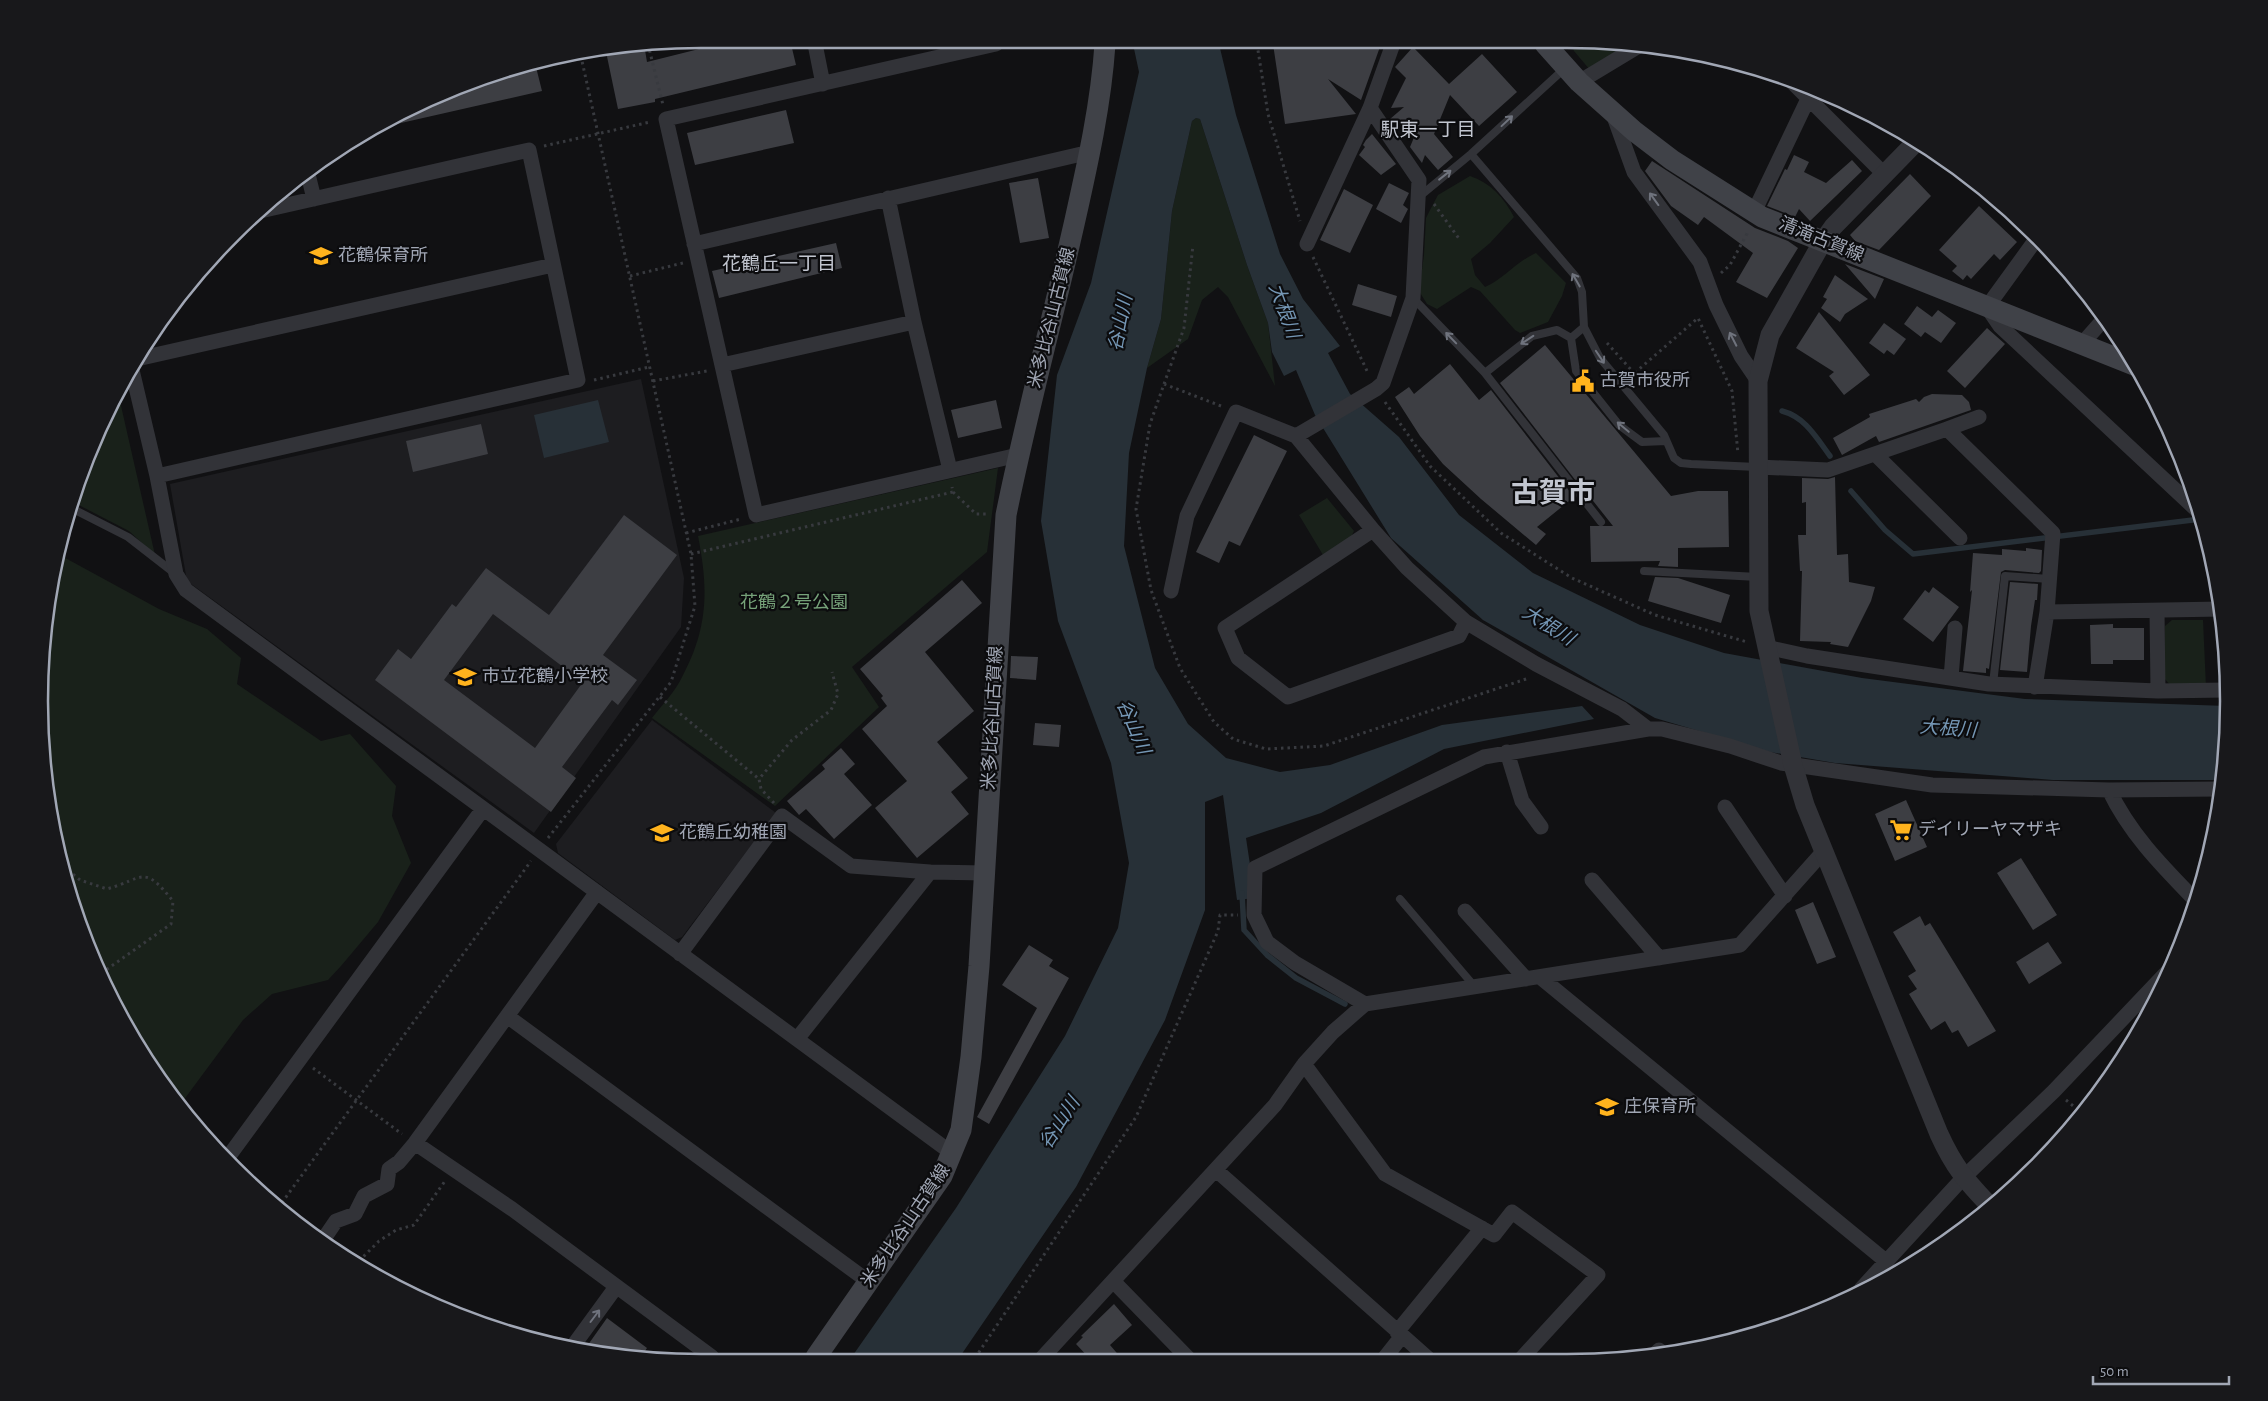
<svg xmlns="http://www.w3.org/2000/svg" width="2268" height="1401" viewBox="0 0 2268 1401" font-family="'Alegreya Sans','Noto Sans JP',sans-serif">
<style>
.built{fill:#1d1d20}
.green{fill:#19211a}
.water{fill:#273037}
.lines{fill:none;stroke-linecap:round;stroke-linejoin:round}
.stream{stroke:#273037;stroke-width:5.5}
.building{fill:#3d3e43;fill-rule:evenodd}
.path{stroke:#383a3f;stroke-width:3;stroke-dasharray:2.5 4;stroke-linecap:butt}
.service{stroke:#323338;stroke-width:8}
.minor{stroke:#323338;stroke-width:15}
.tertiary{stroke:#323338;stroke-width:19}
.secondary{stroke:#404248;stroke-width:21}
.oneway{stroke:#6f737d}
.labels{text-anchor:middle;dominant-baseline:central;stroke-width:4.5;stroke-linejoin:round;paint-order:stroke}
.street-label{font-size:18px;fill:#a1a7b5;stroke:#0c0c0e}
.poi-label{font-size:18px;fill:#a1a7b5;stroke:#0c0c0e;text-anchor:start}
.park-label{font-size:18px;fill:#76a279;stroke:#0c0c0e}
.neighbourhood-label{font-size:19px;fill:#c2c6d0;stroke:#0c0c0e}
.water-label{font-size:19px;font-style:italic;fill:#7496b4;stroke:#0c0c0e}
.town-label{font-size:28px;font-weight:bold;fill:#c2c6d0;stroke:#0c0c0e}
.rim{fill:none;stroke:#a1a7b5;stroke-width:2.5}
</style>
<rect width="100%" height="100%" fill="#111113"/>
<path class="built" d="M641,379L684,578L681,627L534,833L187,581L170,484Z
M652,720L776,813L682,937L675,940L558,853L556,844Z"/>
<path class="green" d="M1571,44H1630L1590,70L1574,51Z
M1196,118L1200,119L1247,265L1268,323L1275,386L1228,297L1218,287L1202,300L1188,339L1147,368L1161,319L1172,211L1192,121Z
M1470,176C1491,183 1504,198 1514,217L1490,243L1471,259L1475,275L1485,287C1504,279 1517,261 1536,253L1566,283L1562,296L1548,322L1520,333L1515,330L1480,291L1471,287L1437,309L1427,304L1419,291L1424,255L1426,218L1430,210L1438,195Z
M119,397L155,555L129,531L71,501L74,488Z
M998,468L987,552L852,667L879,707L775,806L652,718C661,706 673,694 680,681C708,630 709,592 698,536Z
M1327,498L1354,531L1350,539L1323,555L1299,515Z
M58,554L159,609L207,629L241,658L237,684L321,741L350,734L396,786L392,816L411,863L378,922L341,966L328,980L272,994L243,1020L180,1105L150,1068L74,913L44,787L39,700L44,614Z
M2172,620H2203L2206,687L2171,686L2164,678L2165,626Z"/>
<path class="water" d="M1133,44H1219L1236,115L1280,254L1303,299L1340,346L1328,353L1350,394L1399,437L1459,515L1533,573L1640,625L1724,653L1862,678L2025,699L2227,706L2228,743L2222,780H2053L1835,763L1770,752L1655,718L1483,620L1391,538L1315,415L1296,370L1284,376L1272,352L1268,323L1247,265L1200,119L1196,118L1192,121L1172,211L1161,319L1147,368L1129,453L1124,546L1155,668L1188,724L1226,758L1280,772L1330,765L1442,725L1582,706L1594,719L1444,749L1321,813L1246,838L1255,898L1237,900L1223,795L1205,802V910L1165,1020L1076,1187L959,1358H851L956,1208L1065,1036L1118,928L1129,863L1111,763L1058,621L1041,521L1057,375L1091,283L1139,72Z
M598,400L609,442L544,458L534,415Z"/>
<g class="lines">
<path class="stream" d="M1782,411C1805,417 1816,437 1830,456
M1851,491L1885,530L1913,554L2201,519
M1242,893L1244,930L1267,955L1296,978L1345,1004"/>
</g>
<path class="building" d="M614,44H644L647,62L719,44H791L796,65L655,99V102L618,109L605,47Z
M1273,44H1381L1361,100L1328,79L1356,114L1285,124Z
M1413,47L1449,84L1482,54L1517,92L1479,126L1450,95L1434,134L1453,157L1438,170L1425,155L1422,163L1410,147L1415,135L1390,119L1404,107L1391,108L1406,78L1395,67Z
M535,63L542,91L379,128L378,126L408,107L488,74Z
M786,110L794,143L695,165L687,133Z
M1372,134L1396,164L1381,175L1359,155L1365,147L1363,145L1366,140Z
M1794,155L1809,162L1804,172L1826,183L1852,160L1862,171L1810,221L1799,209L1795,217L1767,206L1785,169L1787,170Z
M1652,161L1755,228L1788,241L1798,248L1767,298L1736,282L1753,253L1704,217L1698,225L1671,206L1645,171Z
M1910,174L1931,196L1879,250L1855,241L1850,235Z
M1038,178L1049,238L1020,243L1009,183Z
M1389,183L1409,193L1403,205L1408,209L1401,223L1376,209Z
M1344,189L1373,205L1350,253L1320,240Z
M1979,206L2017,242L2000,260L1994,254L1971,279L1967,275L1963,280L1952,271L1957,266L1939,250Z
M836,243L842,268L719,298L712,271Z
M1845,264L1884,279L1875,299Z
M1835,275L1868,299L1845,314L1840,322L1821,308L1827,299L1823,297Z
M1358,284L1397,296L1391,317L1352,305Z
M1917,306L1932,317L1938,310L1956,323L1941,343L1925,332L1921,337L1904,324Z
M1819,312L1870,375L1844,395L1829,376L1834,372L1796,348Z
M1884,323L1906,339L1894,355L1887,350L1884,354L1869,343Z
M1987,328L2005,344L1965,388L1947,371Z
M1545,345L1671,496L1698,491H1728L1729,547L1678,548V567L1658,566L1660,561L1591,562L1590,526H1613L1590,497L1589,485L1583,490L1500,383Z
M1450,364L1479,400L1491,390L1574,497L1537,527L1546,534L1536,545L1481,499L1443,464L1420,436L1395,397L1409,387L1414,394Z
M1932,394L1962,395L1969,402L1971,410L1879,442L1876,436L1842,455L1833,438L1870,417L1869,414L1916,399L1919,402L1924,397Z
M996,400L1002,428L958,438L951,410Z
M481,424L488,454L413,472L406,441Z
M1254,435L1287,451L1240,546L1229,541L1219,563L1196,552Z
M1835,477L1837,555L1848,554L1849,582L1875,587L1871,601L1848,647L1830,644L1831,642L1800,641L1802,571H1800L1798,535H1806V502L1802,503V478L1828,479Z
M624,515L677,555L603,655L637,680L618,705L612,700L562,767L576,778L551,812L375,680L398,649L411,659L452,604L456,607L486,568L549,615ZM493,614L583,682L535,748L444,680Z
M2026,548L2042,550L2041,571L2039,573L2005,570L2001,572L1989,669L1986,668V673L1963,671L1972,590L1970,592L1973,553L2002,555V549L2026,551Z
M1655,577L1678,578L1730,595L1721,623L1648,601Z
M962,580L982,603L925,652L974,711L937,742L968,778L951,792L969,814L917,858L875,808L907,781L862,729L887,706L881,698L883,696L860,669Z
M2010,582L2038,584L2037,600H2035L2031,626L2027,672L2000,670Z
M1933,587L1959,607L1933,642L1903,619L1925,590L1929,593Z
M2113,624V628H2144V660H2113V664H2091L2090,625Z
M1011,656L1038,657L1036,680L1010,678Z
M1035,723L1061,725L1059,747L1033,745Z
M841,748L855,764L844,774L872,805L834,839L806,809L799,815L787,801L825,769L822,765Z
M1906,800L1927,847L1895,861L1875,814Z
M2021,858L2057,915L2033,930L1997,873Z
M1813,902L1836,957L1817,964L1795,910Z
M1920,916L1925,926L1930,923L1996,1031L1968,1047L1958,1030L1952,1033L1945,1021L1931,1030L1909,994L1917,989L1908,976L1916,971L1893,932Z
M2048,942L2062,963L2029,984L2016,962Z
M1029,945L1053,960L1049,966L1069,978L989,1124L977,1117L1037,1008L1002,985Z
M1114,1304L1132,1325L1110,1345L1122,1359H1090L1076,1344L1083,1337L1081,1336Z
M607,1318L647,1348L641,1357H614L585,1349Z"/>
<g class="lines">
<path class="path" d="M648,44L663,105
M1257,44L1268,114L1300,221
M544,146L650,122
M1434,204L1460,240
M1313,257L1368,373
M1721,273L1730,265L1749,230
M630,276L683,263
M1607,343L1634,373
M1630,377L1698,318L1732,391L1738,454
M594,380L649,367
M653,381L707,371
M1164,384L1184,328L1193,245
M1385,402L1430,466L1501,533L1572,578L1655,615L1747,642
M1221,406L1164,384L1150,424L1136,509L1151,590L1180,668L1214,722L1233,739L1266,749L1324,746L1529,678
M953,492L976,514H989
M686,533L741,519
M691,554L953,492L952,487
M660,697L759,779
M774,803L761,789L759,779L792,740L831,710L838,694L832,672
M548,838L671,682L695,606L691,554L580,52
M63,866L80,880L107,889C145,878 143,864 173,901L171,924L103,972
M67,886L71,873
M313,1068L402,1134
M2066,1100L2083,1114
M278,1208L531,861
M359,1261L379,1241L396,1230L414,1225L445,1181
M975,1358L1136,1117L1218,931L1220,915H1238"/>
<path class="service" d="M1471,154L1577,278L1582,292L1584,327L1600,358L1664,435L1674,458L1681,463L1691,464L1757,467
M1420,196L1471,154L1564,69
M1413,298L1485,373L1601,522
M1584,327L1571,338L1576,371L1619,425L1642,442L1666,441
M1485,373L1532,336L1557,330L1571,338
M69,507L128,537L173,572
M1644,571L1758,577
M1993,684L2005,576L2049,579
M1400,899L1475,987"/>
<path class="minor" d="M815,44L823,84
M996,44L666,119L756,515L1018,455
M1791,81L1884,174
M1579,82L1642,44
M1613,114L1634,172L1700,262L1716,305L1741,356L1758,381
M307,170L314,199
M888,198L914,322L950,470
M1754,212L1808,99
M2037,238L1987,307L2000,326L2200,513
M694,244L1090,152
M1307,244L1370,108L1393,44
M2081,345L2104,319
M137,359L553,265
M722,365L914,322
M132,370L157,476L176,574L186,590L953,1154
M1947,429L1979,417
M1296,436L1376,389L1383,383L1413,298L1419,180L1370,108
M1876,455L1960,538
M1758,467L1828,470L1947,429L2053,533L2047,612L2035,687
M157,476L578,380L529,150L256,212
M1373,530L1225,628L1238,658L1288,697L1459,636L1466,622
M1171,591L1187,516L1236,412L1296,436L1373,530L1407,568L1466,622L1536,664L1622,709L1648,729
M2157,611L2158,691
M2047,612L2222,609
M1766,647L1807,656L1989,684L2158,691L2226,690
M1951,678L1955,628
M1507,752L1522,801L1541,827
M2109,790C2130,834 2162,866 2196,901
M1725,807L1785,896
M1592,880L1659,958
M1465,911L1526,979
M680,954L782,816L851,866L930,872
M1540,977L1887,1262
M1365,1004L1295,963L1267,942L1254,915L1255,868L1484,757L1648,729H1662L1730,746L1781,763L1932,785L2109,790L2220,789
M507,1016L869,1282
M797,1039L930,872L985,873
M1304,1064L1385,1174L1494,1235L1512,1212L1598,1275L1520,1360
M415,1143L512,1209L712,1357
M226,1160L483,809
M1216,1170L1430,1360
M323,1240L336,1221L355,1214L364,1196L387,1184L389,1169L399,1162L415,1143L597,892
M1114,1282L1189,1359
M1861,1289L1963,1178L2054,1091L2170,969
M1397,1332L1482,1228
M573,1346L616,1287
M1656,1353L1659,1350
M1042,1358L1275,1105L1304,1064L1333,1032L1365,1004L1740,945L1823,852
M1383,1360L1402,1336"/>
<path class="tertiary" d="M1915,143L1833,227L1823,241L1770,335L1758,381L1759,611L1793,765L1805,805L1939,1134C1954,1167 1966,1181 1991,1207"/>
<path class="secondary" d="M1545,44L1579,82L1634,131L1672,160L1762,217L2139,367
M816,1357L942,1176L961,1130L971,1057L979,966L1006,515C1026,416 1053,318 1075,220C1088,162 1101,104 1105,44"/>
</g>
<defs><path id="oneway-shaft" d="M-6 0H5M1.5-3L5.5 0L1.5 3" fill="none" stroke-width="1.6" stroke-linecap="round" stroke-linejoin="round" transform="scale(1.25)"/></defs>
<g class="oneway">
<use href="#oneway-shaft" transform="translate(1507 121) rotate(-43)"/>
<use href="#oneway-shaft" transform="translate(1445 175) rotate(-38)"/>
<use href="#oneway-shaft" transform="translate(1654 199) rotate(-126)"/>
<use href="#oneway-shaft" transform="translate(1576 280) rotate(-120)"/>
<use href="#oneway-shaft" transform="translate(1451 338) rotate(-134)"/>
<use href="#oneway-shaft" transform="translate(1733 339) rotate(-117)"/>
<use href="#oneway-shaft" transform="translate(1527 340) rotate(147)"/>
<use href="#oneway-shaft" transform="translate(1600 357) rotate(56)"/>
<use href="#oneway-shaft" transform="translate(1623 427) rotate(-140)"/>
<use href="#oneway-shaft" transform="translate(595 1316) rotate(-53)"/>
</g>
<defs>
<symbol id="school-bare" viewBox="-9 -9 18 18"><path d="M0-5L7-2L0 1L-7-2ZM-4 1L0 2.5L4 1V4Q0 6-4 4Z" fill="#ffb31d" stroke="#0c0c0e" stroke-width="2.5" paint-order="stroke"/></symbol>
<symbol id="civic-bare" viewBox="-9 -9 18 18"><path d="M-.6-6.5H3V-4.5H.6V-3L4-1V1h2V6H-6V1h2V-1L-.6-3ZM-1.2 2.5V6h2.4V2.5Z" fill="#ffb31d" stroke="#0c0c0e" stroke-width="2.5" paint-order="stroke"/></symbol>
<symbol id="supermarket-bare" viewBox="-9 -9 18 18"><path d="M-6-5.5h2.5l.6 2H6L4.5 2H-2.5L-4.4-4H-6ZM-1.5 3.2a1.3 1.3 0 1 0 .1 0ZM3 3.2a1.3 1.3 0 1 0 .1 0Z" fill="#ffb31d" stroke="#0c0c0e" stroke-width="2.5" paint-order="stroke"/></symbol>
</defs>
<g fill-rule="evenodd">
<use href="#school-bare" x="305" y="240" width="32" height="32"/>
<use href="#civic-bare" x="1567" y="365" width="32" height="32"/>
<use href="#school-bare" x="449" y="661" width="32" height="32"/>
<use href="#supermarket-bare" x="1885" y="814" width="32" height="32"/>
<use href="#school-bare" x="646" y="817" width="32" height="32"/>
<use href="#school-bare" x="1591" y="1091" width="32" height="32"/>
</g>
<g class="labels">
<g class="street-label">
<text transform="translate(1821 240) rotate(22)">清滝古賀線</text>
<text transform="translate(1052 318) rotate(-76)">米多比谷山古賀線</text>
<text transform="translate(993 718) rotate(-87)">米多比谷山古賀線</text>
<text transform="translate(906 1226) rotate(-56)">米多比谷山古賀線</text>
</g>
<g class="poi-label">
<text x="338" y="256">花鶴保育所</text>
<text x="1600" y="381">古賀市役所</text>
<text x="482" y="677">市立花鶴小学校</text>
<text x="1918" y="830">デイリーヤマザキ</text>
<text x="679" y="833">花鶴丘幼稚園</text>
<text x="1624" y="1107">庄保育所</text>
</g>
<g class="park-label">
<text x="794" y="603">花鶴２号公園</text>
</g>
<g class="neighbourhood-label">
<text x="1428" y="130">駅東一丁目</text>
<text x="779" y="264">花鶴丘一丁目</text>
</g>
<g class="water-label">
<text transform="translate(1284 311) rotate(70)">大根川</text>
<text transform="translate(1121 323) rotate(-79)">谷山川</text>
<text transform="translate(1548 626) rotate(32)">大根川</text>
<text transform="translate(1133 727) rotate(67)">谷山川</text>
<text transform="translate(1948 729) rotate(4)">大根川</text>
<text transform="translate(1060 1123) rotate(-57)">谷山川</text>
</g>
<g class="town-label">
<text x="1553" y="494">古賀市</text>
</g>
</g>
<path d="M0 0H2268V1401H0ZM701 48H1567A653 653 0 0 1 2220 701V701A653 653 0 0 1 1567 1354H701A653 653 0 0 1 48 701V701A653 653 0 0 1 701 48Z" fill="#18181b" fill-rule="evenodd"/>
<path class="rim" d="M701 48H1567A653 653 0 0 1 2220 701V701A653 653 0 0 1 1567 1354H701A653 653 0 0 1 48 701V701A653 653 0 0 1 701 48Z"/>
<path d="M2093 1376v8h136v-8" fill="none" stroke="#a1a7b5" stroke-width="2.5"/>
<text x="2100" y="1376" font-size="15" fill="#a1a7b5" stroke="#0c0c0e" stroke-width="4" paint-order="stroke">50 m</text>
</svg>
